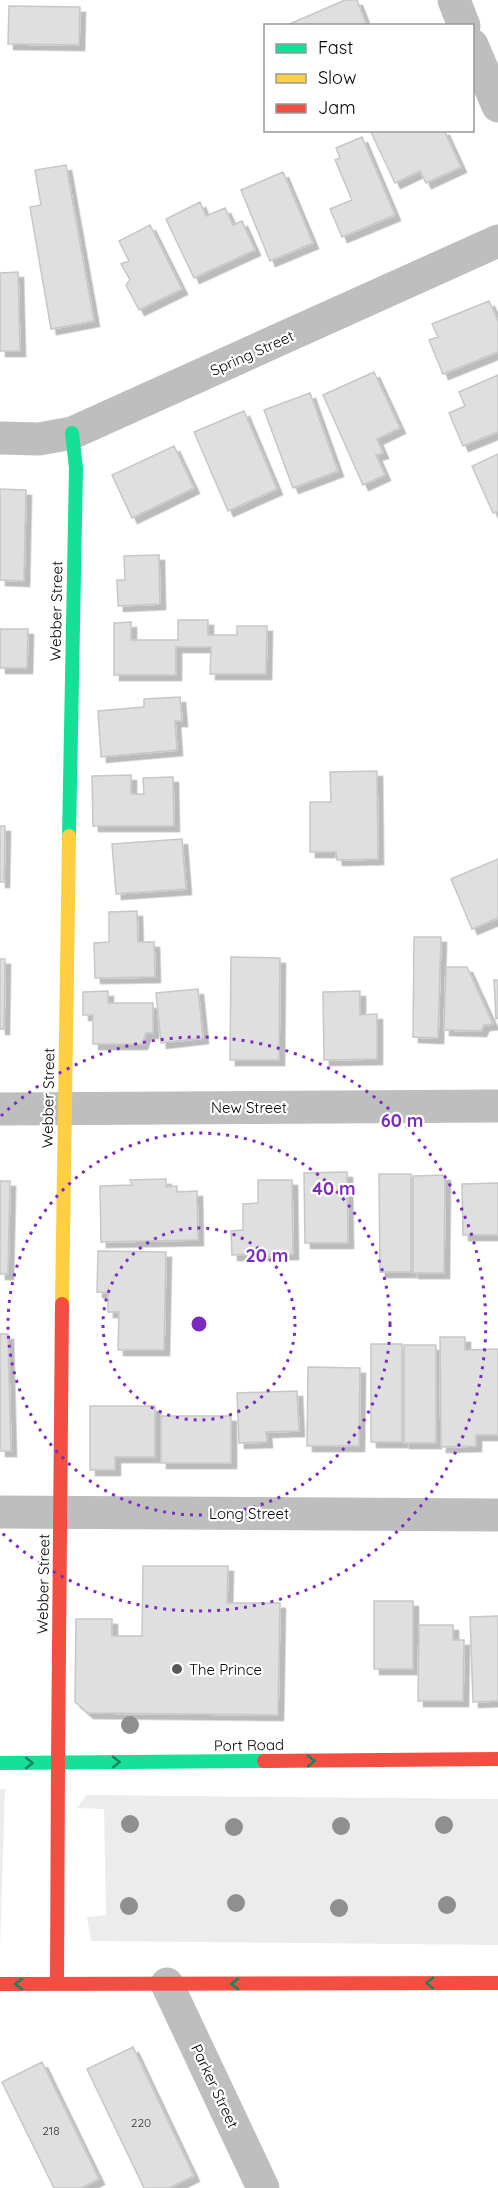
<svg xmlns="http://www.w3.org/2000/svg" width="498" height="2188" viewBox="0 0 498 2188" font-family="Quicksand,sans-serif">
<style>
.green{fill:#ececec}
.building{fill:#dfdfdf;stroke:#c7c7c7;stroke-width:1.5;filter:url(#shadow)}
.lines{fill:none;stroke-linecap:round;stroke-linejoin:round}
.street{stroke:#bebebe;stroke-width:33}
.fast{stroke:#16e098;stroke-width:14}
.slow{stroke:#ffcf43;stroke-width:14}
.jam{stroke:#f24e42;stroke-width:14}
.tree{fill:#8f8f8f}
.oneway{stroke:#0d865b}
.ring{fill:none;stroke:#7b2cbf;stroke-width:3;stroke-dasharray:3 6}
.poi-dot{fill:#595959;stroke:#fff;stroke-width:2}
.labels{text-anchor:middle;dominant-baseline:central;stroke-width:4.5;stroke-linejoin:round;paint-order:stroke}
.number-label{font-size:12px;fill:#383838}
.street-label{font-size:15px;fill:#000;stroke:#fff}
.poi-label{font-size:15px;fill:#000;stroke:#fff;text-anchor:start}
.centre{fill:#7b2cbf;stroke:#fff;stroke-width:3}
.ring-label{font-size:18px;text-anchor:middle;font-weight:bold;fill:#7b2cbf;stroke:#fff;stroke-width:4.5;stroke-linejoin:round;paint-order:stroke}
</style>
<defs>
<filter id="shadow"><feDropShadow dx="5.5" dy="5.5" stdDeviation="0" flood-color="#0004"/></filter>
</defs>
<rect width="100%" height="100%" fill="#fff"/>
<path class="green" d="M0,1789H5L0,1950Z
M86,1795L498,1799V1945L91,1941L87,1917L106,1915L104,1809L77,1808Z"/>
<path class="building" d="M345,0H357L367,26H285Z
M9,6L80,7L79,45L8,44Z
M370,130H444L461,167L426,183L420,171L395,183Z
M362,137L395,215L342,237L330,209L352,200L335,160L340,158L336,148Z
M66,165L94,321L51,329L30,207L41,205L35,170Z
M283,172L313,243L270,261L241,190Z
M200,202L206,216L225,208L233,225L242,221L255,250L194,278L166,219Z
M150,225L182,289L139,310L126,285L130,280L121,264L129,261L119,241Z
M18,272L20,351H0V273Z
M489,301L498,321V352L443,374L429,340L438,337L432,324Z
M374,372L400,428L377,439L383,453L376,455L385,475L363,485L323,395Z
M498,375V432L463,446L449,413L465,406L459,392Z
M310,393L338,471L293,488L264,410Z
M244,411L277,489L228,511L194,432Z
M174,446L194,488L132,518L112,475Z
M498,454V511L493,513L472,466Z
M0,489L26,490L24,581L0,580Z
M159,555L160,604L118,606L117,580H125L124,556Z
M178,620H208V635H237V626H267L266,674H210L211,647H176V675H114V623L131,622V640H178Z
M0,629H28L27,668H0Z
M180,697L182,721H175L177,750L101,757L98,711L144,707V699Z
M377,771L378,859L337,860L336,852H310V802H331L330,772Z
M131,775V794H144L143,778L173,777L174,826H93L92,776Z
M0,826H5L4,882H0Z
M182,839L186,889L116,894L112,844Z
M498,859V918L472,929L451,879Z
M137,911L138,942H154L155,977L95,978L94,943L109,942V912Z
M414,937H441L438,1038L413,1037Z
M231,957L280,958L279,1060H230Z
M0,959H5L4,1029H0Z
M446,967H467L493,1024L484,1025L481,1031L444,1030Z
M494,980H498V1018L496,1019Z
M198,989L203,1038L161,1043L156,993Z
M108,991V1003H153V1033H146L142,1044H93V1015H83V992Z
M360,991V1015L377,1014V1059L324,1060L323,992Z
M347,1172L348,1243H305L304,1173Z
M379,1174H411V1272H380Z
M445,1175L444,1273H413V1176Z
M166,1179V1187L177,1186V1192L197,1191L198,1240L101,1242L100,1186L132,1185L130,1180Z
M258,1180H292L293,1254L232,1255L231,1231L243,1230V1204L258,1203Z
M0,1181H10L8,1274H0Z
M498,1183V1235H463L462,1184Z
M98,1251L166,1252L164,1350H118L119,1312H108V1293L97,1292Z
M0,1334H8L11,1451H0Z
M440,1337H465V1350L498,1349V1435H476V1446L441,1447Z
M371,1344H402V1442H371Z
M404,1345H436V1443H404Z
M308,1367L360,1368L359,1446H307Z
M297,1391L299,1431L266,1432L267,1442L239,1443L237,1393Z
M90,1406H155V1457H115V1470H90Z
M161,1416H231V1463H161Z
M143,1566H228L227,1603H280L278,1715L88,1713L75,1702L76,1619H112V1636H142Z
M374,1601H413V1669H374Z
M498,1616V1701L473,1702L470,1617Z
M419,1625H453V1640H464L463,1701H418Z
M133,2047L194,2176L169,2188H144L87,2069Z
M42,2062L99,2179L81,2188H54L2,2082Z"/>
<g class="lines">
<path class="street" d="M454,0L464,26
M472,45L498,106
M0,438L39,439L72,433L498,241
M0,1109L498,1106
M0,1512L498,1515
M167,1984L263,2188"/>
<path class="fast" d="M69,836L76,468L72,433
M0,1763L264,1761"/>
<path class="slow" d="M62,1304L69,836"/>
<path class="jam" d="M264,1761L498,1759
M58,1763L62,1304
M0,1984L498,1983
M57,1984L58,1763"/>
</g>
<g class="tree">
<circle cx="130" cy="1725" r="9"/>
<circle cx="130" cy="1824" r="9"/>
<circle cx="444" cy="1825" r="9"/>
<circle cx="341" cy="1826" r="9"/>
<circle cx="234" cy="1827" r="9"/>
<circle cx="236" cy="1903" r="9"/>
<circle cx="447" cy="1905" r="9"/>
<circle cx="129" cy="1906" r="9"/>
<circle cx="339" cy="1908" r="9"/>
</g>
<defs><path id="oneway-chevron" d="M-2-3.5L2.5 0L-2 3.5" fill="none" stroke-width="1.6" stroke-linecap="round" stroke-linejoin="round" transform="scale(1.5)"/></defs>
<g class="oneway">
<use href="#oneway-chevron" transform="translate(311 1761) rotate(-1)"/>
<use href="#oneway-chevron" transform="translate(116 1762) rotate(-1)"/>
<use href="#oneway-chevron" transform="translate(29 1763)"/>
<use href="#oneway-chevron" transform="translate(430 1983) rotate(180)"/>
<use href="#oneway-chevron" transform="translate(19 1984) rotate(-180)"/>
<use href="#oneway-chevron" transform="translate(235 1984) rotate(180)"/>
</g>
<g class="ring">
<circle cx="199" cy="1324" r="96"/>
<circle cx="199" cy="1324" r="191"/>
<path d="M1 1116A287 287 0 1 1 1 1532"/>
</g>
<circle class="poi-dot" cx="177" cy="1669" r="6"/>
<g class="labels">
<g class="number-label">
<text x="141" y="2122">220</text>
<text x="51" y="2130">218</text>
</g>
<g class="street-label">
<text transform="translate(252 353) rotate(-24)">Spring Street</text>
<text transform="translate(56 611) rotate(-89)">Webber Street</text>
<text transform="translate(48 1098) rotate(-89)">Webber Street</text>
<text x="249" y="1107">New Street</text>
<text x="249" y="1513">Long Street</text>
<text transform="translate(43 1584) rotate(-89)">Webber Street</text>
<text transform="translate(249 1745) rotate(-1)">Port Road</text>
<text transform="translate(215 2086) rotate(65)">Parker Street</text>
</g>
<g class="poi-label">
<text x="189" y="1669">The Prince</text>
</g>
</g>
<circle cx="199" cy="1324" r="9" class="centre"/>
<g class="ring-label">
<text x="402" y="1127">60 m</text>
<text x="334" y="1195">40 m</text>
<text x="267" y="1262">20 m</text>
</g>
<rect x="264" y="24" width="210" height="108" fill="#ffffff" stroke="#999999" stroke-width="1.5"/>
<rect x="276" y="44" width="30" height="9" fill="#16e098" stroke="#999999" stroke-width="1.5"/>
<text x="318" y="54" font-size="18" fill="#000000">Fast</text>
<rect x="276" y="74" width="30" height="9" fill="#ffcf43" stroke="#999999" stroke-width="1.5"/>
<text x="318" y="84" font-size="18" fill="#000000">Slow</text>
<rect x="276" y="104" width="30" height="9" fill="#f24e42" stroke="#999999" stroke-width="1.5"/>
<text x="318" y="114" font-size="18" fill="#000000">Jam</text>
</svg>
